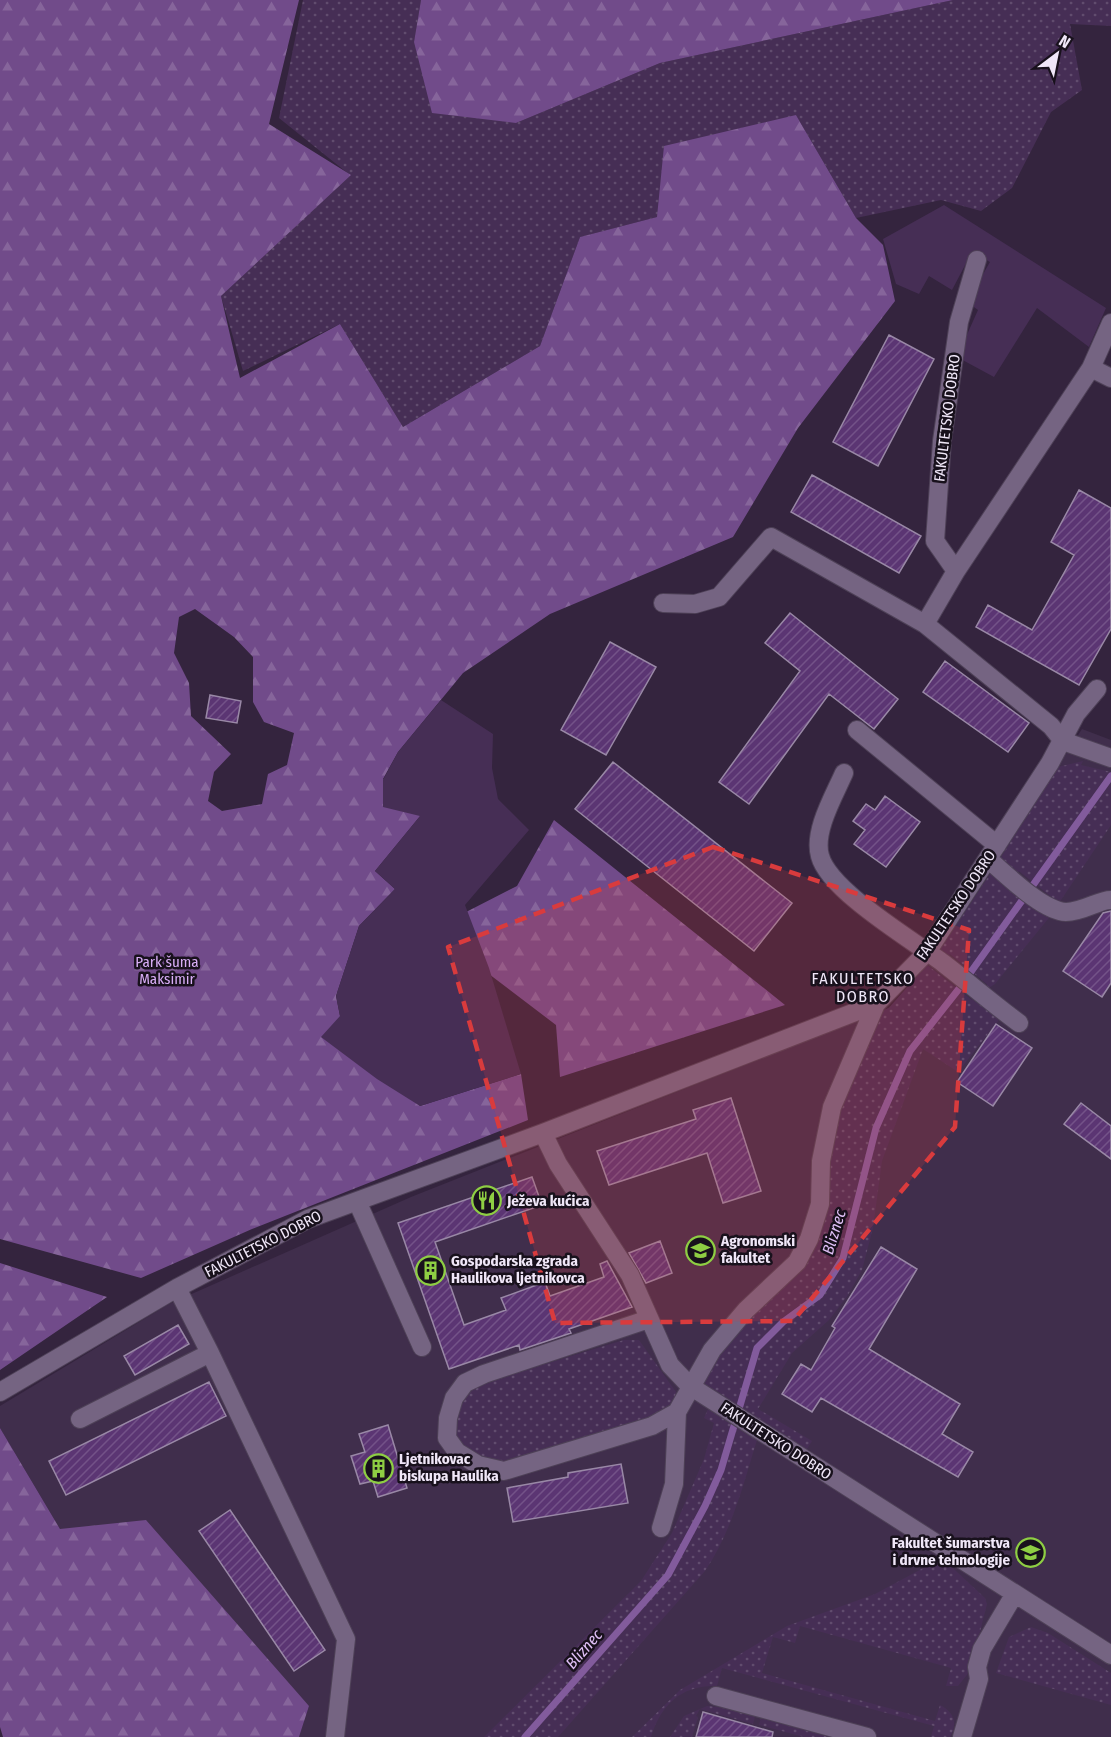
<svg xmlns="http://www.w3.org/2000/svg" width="1111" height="1737" viewBox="0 0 1111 1737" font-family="'Fira Sans Condensed',sans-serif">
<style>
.built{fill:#402e4c}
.grass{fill:url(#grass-dots)}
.forest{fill:url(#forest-firs);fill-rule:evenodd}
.garden{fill:#462e55}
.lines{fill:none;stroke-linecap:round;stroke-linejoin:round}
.stream{stroke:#825b9c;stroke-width:7}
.building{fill:url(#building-hatch);stroke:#9988a6;stroke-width:1.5}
.minor-casing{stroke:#4e4157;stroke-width:20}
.minor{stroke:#756482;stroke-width:18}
.marked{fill:#d93b3d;fill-opacity:0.2;stroke:#d93b3d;stroke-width:4.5;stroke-dasharray:12 8;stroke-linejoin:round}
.labels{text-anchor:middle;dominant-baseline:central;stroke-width:5;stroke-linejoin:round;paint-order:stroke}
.street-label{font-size:15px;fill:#f0e7f8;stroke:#18111c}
.park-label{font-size:15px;fill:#d9aef7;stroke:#18111c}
.poi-label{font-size:15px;font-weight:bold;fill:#f0e7f8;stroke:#18111c;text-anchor:start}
.neighbourhood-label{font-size:16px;letter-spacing:1.5px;fill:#f0e7f8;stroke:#18111c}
.water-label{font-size:16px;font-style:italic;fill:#e0c0f7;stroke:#18111c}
</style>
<defs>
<pattern id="grass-dots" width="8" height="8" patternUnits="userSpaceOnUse" patternTransform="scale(1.5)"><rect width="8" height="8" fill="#462e55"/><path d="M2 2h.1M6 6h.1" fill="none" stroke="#614c6e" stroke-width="1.8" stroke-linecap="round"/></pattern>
<pattern id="forest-firs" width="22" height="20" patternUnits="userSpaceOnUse" patternTransform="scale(1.5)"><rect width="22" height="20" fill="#714b8a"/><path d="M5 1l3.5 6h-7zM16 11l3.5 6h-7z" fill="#86659b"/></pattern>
<pattern id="building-hatch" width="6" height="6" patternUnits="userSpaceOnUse" patternTransform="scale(1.5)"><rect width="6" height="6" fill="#5b3573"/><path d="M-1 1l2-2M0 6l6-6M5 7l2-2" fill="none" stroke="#735288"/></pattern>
</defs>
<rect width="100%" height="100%" fill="#34243e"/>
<path class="built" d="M1082,729L1111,740V1737H299L309,1706L60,1529L0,1428V1406L169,1304L411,1197L889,1008L945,944Z"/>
<path class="grass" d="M303,0H421L414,42L516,123L660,63L953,0H1111V26L1070,24L1082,90L1051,112L1012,188L981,211L941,200L856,218L796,115L657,217L580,237L540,346L403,427L340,324L243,371L221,296L350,175L279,118Z
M1083,761L1081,765L1111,772V825L1059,903L1019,871L1017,875L999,860L1058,767Z
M992,871C1010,890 1027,905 1052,914L995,984L987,989V984L950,954L947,958L939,951Z
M927,965L972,1000L975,996L1002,1016L958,1072L923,1049L882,1161L873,1228L862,1270L848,1295L829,1320L792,1353L758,1409L812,1441L805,1452L699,1384L720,1348L800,1266L831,1124L881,1011L889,1008Z
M624,1340H639L676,1392L674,1405L664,1413L505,1462C483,1458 468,1454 455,1435L459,1401L473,1386Z
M708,1409L757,1440C743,1485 732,1531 705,1571L558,1737H484L641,1581L672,1533L704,1459L714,1423L704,1418Z
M942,1558L985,1598L987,1604L970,1671L958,1686H946L951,1668L800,1626L795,1643L773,1637L762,1673L935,1721L940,1705C954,1712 958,1723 950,1737H931L934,1726L722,1668L717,1686C682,1685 661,1704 651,1737H632L680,1690L787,1626L875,1594Z
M1031,1627L1048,1633L1111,1673V1705L996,1673L1009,1637Z
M707,1706L727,1708L755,1717L753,1724L700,1709L696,1716L698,1717L692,1737H670L684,1716Z
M761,1718L829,1737H804L759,1725Z"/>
<path class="forest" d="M0,0H299L269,124L351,175L221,296L240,378L340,324L403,427L540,346L580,237L657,217L664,146L796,115L856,218L883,245L895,301L798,428L733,537L550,614L463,673L398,752L383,779L421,815L375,871L395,889L359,926L336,996L340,1016L420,1106L521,1074L528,1120L252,1229L141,1278L0,1239ZM195,609L234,637L253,657V702L264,722L294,733L287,765L268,774L262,804L222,811L208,801L214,772L231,754L191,716L189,683L174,653L179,617Z
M421,0H953L660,63L516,123L432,113L414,42Z
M554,820L785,1005L560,1077L556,1025L431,930L517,886Z
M0,1263L107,1297L0,1370Z
M0,1428L60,1529L146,1520L309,1706L299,1737H3L0,1727Z"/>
<path class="garden" d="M944,205L1106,308L1089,347L1037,308L994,377L957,357L978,310L967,302L990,262L972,252L952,290L929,276L919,294L896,284L883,239Z
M441,700L493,734L492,768L498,799L529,830L465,905L489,968L521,1074L420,1106L377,1079L321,1037L340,1016L336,996L359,926L395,889L375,871L420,816L383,807V780L398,752Z"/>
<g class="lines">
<path class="stream" d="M525,1737L668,1575L705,1506L721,1470L757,1348L783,1322L820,1295L843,1258L876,1128L910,1051L958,990L1111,776"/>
</g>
<path class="building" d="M889,335L934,359L878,466L833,442Z
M812,475L921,536L899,573L791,512Z
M1079,490L1111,508V629L1079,685L976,627L988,605L1032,630L1074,555L1051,542Z
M790,613L898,699L874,729L829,694L749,804L719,782L800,671L765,643Z
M610,642L656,667L606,755L561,730Z
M945,661L1029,723L1008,752L923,692Z
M210,695L241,701L237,723L206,718Z
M613,762L792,903L754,951L575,809Z
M885,796L920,822L886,867L854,844L865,830L853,821L866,804L875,810Z
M1111,911V983L1102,997L1063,971L1103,913Z
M996,1024L1032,1048L993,1106L957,1082Z
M731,1098L761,1191L723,1203L707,1153L609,1185L597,1151L696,1119L693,1110Z
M1081,1103L1111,1126V1159L1064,1124Z
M532,1177L542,1205L435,1242L464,1325L506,1310L501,1298L545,1282L550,1296L604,1277L600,1264L607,1261L632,1307L569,1329L571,1333L520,1350L519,1345L449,1369L398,1223Z
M660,1241L672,1273L646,1283L629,1253Z
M881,1247L917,1269L869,1349L960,1404L942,1434L973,1452L958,1477L821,1398L812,1412L782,1394L801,1364L811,1370L835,1328L832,1326Z
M178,1325L189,1344L135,1375L124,1356Z
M209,1382L226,1416L66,1495L49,1461Z
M388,1425L407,1488L378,1497L373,1481L360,1484L351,1456L365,1452L359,1434Z
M621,1464L628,1503L513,1522L507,1488L568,1477V1473Z
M230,1510L325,1650L294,1671L199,1531Z
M703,1712L773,1732L772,1737H696Z"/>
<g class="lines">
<defs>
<path id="minor" d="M1091,368L1111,378
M956,571L1091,368L1111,323
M663,603L695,604L719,597L771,537L925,624L1051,726L1063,741L1111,758
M925,624L956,571L935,541L942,441L959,322L977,260
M857,730L997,845
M844,773C834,796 813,831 820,856C829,891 914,941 943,963C969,983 993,1004 1019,1023
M988,859C1006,874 1042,911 1066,912C1083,912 1101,899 1111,900
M543,1133L558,1164L630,1275L670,1365L690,1386L1111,1655
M357,1201L422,1347
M177,1288L210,1353L346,1639L335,1737
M649,1319L484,1374L465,1383L454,1398L448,1418L447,1438L457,1452L478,1465L504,1471L652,1426L677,1412L712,1350L746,1310L797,1262L809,1239L820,1204L821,1161L832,1107L876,1004
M0,1392L177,1288L308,1219L543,1133L876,1004L927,952L1050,763L1076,714L1097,689
M80,1419L210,1353
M661,1528L674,1484L677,1412
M716,1696L867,1737
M962,1737L979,1679L977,1667L982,1649L1014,1595"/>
</defs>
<use href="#minor" class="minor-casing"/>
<use href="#minor" class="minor"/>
</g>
<path class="marked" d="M713,847L969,930L955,1127L793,1321L555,1323L448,947Z"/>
<defs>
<symbol id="restaurant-ring" viewBox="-11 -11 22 22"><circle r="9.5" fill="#18111c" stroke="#8ece43" stroke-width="1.5"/><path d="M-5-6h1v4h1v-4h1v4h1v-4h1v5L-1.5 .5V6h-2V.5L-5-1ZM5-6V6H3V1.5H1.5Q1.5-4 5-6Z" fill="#8ece43"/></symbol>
<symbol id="university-ring" viewBox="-11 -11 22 22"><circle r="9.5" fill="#18111c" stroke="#8ece43" stroke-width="1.5"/><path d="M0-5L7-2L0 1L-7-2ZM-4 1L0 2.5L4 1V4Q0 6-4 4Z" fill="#8ece43"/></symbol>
<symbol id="building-ring" viewBox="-11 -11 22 22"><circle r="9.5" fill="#18111c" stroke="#8ece43" stroke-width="1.5"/><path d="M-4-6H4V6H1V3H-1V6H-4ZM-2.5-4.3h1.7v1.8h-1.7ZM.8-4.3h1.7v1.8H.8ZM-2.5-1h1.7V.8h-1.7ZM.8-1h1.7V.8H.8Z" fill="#8ece43"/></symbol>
</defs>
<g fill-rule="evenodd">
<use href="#restaurant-ring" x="470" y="1184" width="33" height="33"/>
<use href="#university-ring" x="684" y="1234" width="33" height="33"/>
<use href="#building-ring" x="414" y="1254" width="33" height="33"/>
<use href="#building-ring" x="362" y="1452" width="33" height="33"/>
<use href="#university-ring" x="1014" y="1536" width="33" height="33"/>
</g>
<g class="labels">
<g class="street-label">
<text transform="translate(947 418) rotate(-83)">FAKULTETSKO DOBRO</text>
<text transform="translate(956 905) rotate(-56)">FAKULTETSKO DOBRO</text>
<text transform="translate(263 1244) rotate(-27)">FAKULTETSKO DOBRO</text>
<text transform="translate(776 1441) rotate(33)">FAKULTETSKO DOBRO</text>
</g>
<g class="park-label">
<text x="167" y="962">Park šuma<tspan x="167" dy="17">Maksimir</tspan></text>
</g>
<g class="poi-label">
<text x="507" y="1201">Ježeva kućica</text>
<text x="721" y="1241">Agronomski<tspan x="721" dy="17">fakultet</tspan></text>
<text x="451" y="1261">Gospodarska zgrada<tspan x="451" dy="17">Haulikova ljetnikovca</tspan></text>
<text x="399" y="1459">Ljetnikovac<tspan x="399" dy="17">biskupa Haulika</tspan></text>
<text x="1010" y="1543" text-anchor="end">Fakultet šumarstva<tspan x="1010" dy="17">i drvne tehnologije</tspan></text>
</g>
<g class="neighbourhood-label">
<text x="863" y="978">FAKULTETSKO<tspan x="863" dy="18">DOBRO</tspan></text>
</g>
<g class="water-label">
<text transform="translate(834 1232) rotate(-73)">Bliznec</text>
<text transform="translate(584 1649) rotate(-49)">Bliznec</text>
</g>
</g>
<g transform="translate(1057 54) rotate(32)" stroke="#18111c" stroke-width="4.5" paint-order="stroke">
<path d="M0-4.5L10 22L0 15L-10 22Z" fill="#f0e7f8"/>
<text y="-9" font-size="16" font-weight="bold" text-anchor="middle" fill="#f0e7f8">N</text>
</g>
</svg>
